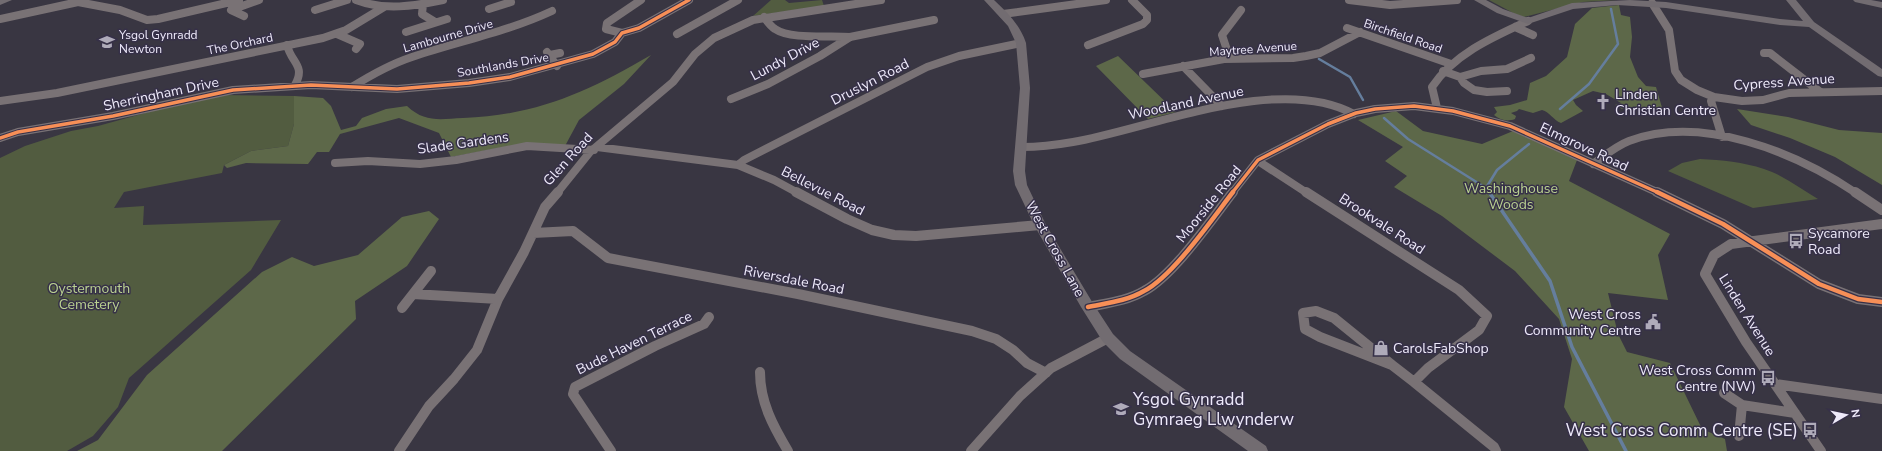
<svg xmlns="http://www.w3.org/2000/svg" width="1882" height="451" viewBox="0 0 1882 451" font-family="'Nunito Sans',sans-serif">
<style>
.green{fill:#525c40}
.forest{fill:#5d6849}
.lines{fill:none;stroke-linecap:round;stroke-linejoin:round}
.stream-far1{stroke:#657e9d;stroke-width:2.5}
.stream{stroke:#657e9d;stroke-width:3.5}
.street-far1{stroke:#797275;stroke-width:8}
.street{stroke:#797275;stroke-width:10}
.secondary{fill:#726c71;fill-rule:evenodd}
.cycleway-far1-casing{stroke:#363048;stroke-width:5.5}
.cycleway-casing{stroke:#363048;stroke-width:7}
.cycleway-far1{stroke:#f78f57;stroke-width:3.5}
.cycleway{stroke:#f78f57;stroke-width:4.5}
.labels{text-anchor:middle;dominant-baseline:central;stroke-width:3;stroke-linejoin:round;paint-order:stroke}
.far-poi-label{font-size:12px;fill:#eeeafa;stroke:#363048;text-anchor:start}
.far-street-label{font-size:12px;fill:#eeeafa;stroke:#363048}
.street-label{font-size:14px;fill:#eeeafa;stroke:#363048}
.poi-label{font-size:14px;fill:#eeeafa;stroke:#363048;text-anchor:start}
.park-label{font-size:14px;fill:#bad190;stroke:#363048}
.near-poi-label{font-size:17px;fill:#eeeafa;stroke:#363048;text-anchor:start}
</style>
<rect width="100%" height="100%" fill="#393642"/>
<path class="green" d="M771,0H785L789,3L822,0L824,6L753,16Z
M1489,0H1617L1583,2L1524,17L1515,14Z
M223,95L294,96V124L288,146L251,151L224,165L222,173L124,192L114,208L144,206L143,225L281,220L251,270L129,378L118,407L93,436L67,451H0V158L25,146L71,131L98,126L174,105Z
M1700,159C1722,160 1743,162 1764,169C1783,175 1801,189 1818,199L1753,208L1668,171L1682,163Z"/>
<path class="forest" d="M1619,5L1621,15L1630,17L1632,37L1630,57L1638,77L1646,86L1656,87L1663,111L1632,107L1622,109L1615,105L1621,103L1606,94L1593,91L1573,100L1576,105L1583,111L1561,123C1553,120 1550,112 1542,110L1533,113L1519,109L1517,111L1511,113L1516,116L1515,119C1507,122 1500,120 1494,115L1497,112L1494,107L1510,105L1527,100L1530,83L1546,76L1567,57L1575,24L1592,8Z
M651,55L624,84L579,120L565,146L516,145L451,157L439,133L399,118L340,134L329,152H317L308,164L246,163L227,168L224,165L251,151L288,146L294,124V96L323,98L331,106L341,130L356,126L362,118L386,109L407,106C425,123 440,119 463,118C538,115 587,92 651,55Z
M1118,56L1176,112L1148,119L1096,66Z
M1737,109L1788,117L1839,130L1882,133V185L1835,157L1790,138L1751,125Z
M1396,111L1423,131L1482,144L1513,131L1577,160L1569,181L1670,234L1658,255L1668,300L1608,293L1618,334L1627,352L1670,363L1702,429L1725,439L1727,451H1589L1564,407L1572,359L1559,319L1515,271L1442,216L1394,187L1407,176L1385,161L1403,147L1358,120Z
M429,211L439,219L407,266L355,301L356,319L222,451H77L98,440L147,375L262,272L292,257L314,266L358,255L402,217Z"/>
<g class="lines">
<path class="stream-far1" d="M1319,59L1350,77L1363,100
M1560,109L1589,84L1618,44L1611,9
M1384,118L1408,139L1486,188L1489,193
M1486,188L1497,170L1529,144"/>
<path class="stream" d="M1489,192L1550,281L1572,347L1626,451"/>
<path class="street-far1" d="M356,0C385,11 414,6 443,0
M1349,0L1390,5L1457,0
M1652,3L1669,30L1675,71L1681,80L1697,90L1714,97L1742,101L1763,100L1789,93L1882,91
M423,4L422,14L435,22
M489,9L511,2
M315,10L347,0
M1003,14L1106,0
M244,16L231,10L259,0
M764,17C767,21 770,26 775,29C791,40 830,35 850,37
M0,19L78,2L120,10L147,20L158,19L239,0
M1515,27L1533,35
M1347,28L1451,64
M406,32L447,19
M622,33L606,29L607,23L641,0
M337,34L360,44L356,49
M677,34L738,0
M287,45C291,63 306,65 295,85
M1088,45L1143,24L1147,20V15L1132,0
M547,52L557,66
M1764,53H1770L1819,91
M550,55L560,53
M1230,59L1222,35L1241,10
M1183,66L1222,106
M1443,71L1460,77L1464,83L1474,90L1487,92L1507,91
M1143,74L1224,59L1293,58L1306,56L1320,53L1360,32
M1460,77L1481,71L1507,69L1531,58
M352,87C371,75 391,64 412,57C459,41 507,32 552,11
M1714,97L1711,101L1722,137
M731,99L768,84L820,56L850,37L934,20
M0,101L57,93L323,38L346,30L384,7
M1437,108L1432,87C1454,54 1493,37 1528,21
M0,138L18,132L113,116L233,90L311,85L397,89L469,83L510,77L593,54L615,42L622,33L639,28L689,0
M597,147L738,165L774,180L798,193
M1022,147C1039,147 1056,145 1073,142C1152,128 1279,73 1354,114
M1258,161L1307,193
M335,163L368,161L420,164L456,160L527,146L594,150
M1593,164C1604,156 1616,146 1629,141C1702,114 1795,152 1856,193
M738,165L744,160L927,67L959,56L1021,43
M557,193L590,152L673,82L695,54L714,38L753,20L881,0
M1232,193L1258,160L1328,124L1356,113L1375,109L1414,106L1453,111L1510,126L1659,193"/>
<path class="street" d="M796,192L847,219L872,230L894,235L916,236L1040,225
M1306,192L1459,290L1487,316L1479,330L1428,368L1414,382L1494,447L1496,451
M1657,192L1723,224L1819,284L1858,299L1882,302
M1855,192L1882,210
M533,233L573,231L608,258L798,294L972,331L996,339L1013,350L1027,363L1046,373
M413,294L498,299
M1088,307C1107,303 1127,301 1144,291C1173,276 1212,219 1233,192
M402,308L431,271
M1316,311L1334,318L1392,365L1320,337L1305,329L1303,313Z
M1392,365L1414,382
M760,372C760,402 773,426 788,451
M1775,384L1882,399
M1724,393L1742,405
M1739,436L1742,405L1795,413
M399,451L429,406L454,379L477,350L498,299L524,252L545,207L558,192
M611,451L573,394L575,387L655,346L704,324L709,317
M971,451L1020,396L1051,368L1108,338
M1821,451L1746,342L1705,274L1714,255L1731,244L1882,224"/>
<path class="secondary" d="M0,0H12L0,5Z
M984,0H994C1008,13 1020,25 1026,43L1030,88L1025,171L1027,185L1046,225L1094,305L1113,334L1130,351L1266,446L1268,451H1248L1120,359L1103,342L1081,307L1034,225L1015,185L1013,171L1020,88L1016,43L1008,26Z
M1474,0H1486L1503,9L1528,18L1572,3L1630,0L1666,2L1780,19L1803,21L1786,0H1796L1814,22L1882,69V77L1878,76L1809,27L1780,25L1666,8L1617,5L1573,9L1528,24L1497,13Z
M1853,0H1871L1882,2V8L1855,2Z"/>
<defs>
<path id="cycleway-far1" d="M0,138L18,132L113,116L233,90L311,85L397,89L469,83L510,77L593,54L615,42L622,33L639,28L689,0
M1232,193L1258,160L1328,124L1356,113L1375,109L1414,106L1453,111L1510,126L1659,193"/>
<path id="cycleway" d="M1657,192L1723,224L1819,284L1858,299L1882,302
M1088,307C1107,303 1127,301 1144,291C1173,276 1212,219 1233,192"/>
</defs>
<use href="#cycleway-far1" class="cycleway-far1-casing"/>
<use href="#cycleway" class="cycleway-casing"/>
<use href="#cycleway-far1" class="cycleway-far1"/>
<use href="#cycleway" class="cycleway"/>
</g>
<defs>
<symbol id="school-bare" viewBox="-9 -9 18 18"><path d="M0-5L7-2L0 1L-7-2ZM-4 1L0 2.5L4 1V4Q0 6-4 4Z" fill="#afabba" stroke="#363048" stroke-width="2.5" paint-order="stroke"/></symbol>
<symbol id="church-bare" viewBox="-9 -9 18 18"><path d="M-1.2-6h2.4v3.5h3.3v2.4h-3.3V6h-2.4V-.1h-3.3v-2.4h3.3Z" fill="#afabba" stroke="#363048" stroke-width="2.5" paint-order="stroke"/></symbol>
<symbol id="bus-bare" viewBox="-9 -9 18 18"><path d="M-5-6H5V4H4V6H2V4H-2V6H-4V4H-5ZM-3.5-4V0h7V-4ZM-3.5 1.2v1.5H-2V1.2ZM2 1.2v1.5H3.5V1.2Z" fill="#afabba" stroke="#363048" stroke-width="2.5" paint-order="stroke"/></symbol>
<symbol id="civic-bare" viewBox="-9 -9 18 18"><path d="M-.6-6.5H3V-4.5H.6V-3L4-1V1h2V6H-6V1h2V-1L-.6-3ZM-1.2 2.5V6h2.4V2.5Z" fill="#afabba" stroke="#363048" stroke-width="2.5" paint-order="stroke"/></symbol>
<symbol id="shop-bare" viewBox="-9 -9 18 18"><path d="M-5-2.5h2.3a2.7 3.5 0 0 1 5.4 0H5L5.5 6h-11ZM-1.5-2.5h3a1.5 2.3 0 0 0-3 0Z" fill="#afabba" stroke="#363048" stroke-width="2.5" paint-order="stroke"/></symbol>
</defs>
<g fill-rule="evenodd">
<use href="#school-bare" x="96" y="31" width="22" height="22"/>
<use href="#church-bare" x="1592" y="91" width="22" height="22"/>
<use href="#bus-bare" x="1785" y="230" width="22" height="22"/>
<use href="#civic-bare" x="1642" y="311" width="22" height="22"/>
<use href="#shop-bare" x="1370" y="337" width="22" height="22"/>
<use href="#bus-bare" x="1757" y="367" width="22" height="22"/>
<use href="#school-bare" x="1110" y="398" width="22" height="22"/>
<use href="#bus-bare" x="1799" y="419" width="22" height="22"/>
</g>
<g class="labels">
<g class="far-poi-label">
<text x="119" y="35">Ysgol Gynradd<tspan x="119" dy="14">Newton</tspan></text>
</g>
<g class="far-street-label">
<text transform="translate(448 36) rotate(-16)">Lambourne Drive</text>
<text transform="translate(1403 36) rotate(19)">Birchfield Road</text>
<text transform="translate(240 44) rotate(-12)">The Orchard</text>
<text transform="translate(1253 49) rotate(-4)">Maytree Avenue</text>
<text transform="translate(503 65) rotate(-10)">Southlands Drive</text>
</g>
<g class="street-label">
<text transform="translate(785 59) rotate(-28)">Lundy Drive</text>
<text transform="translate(870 82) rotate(-27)">Druslyn Road</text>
<text transform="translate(1784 82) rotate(-4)">Cypress Avenue</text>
<text transform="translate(161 94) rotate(-12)">Sherringham Drive</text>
<text transform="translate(1186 103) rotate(-12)">Woodland Avenue</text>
<text transform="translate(463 143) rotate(-8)">Slade Gardens</text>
<text transform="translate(1584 147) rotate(25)">Elmgrove Road</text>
<text transform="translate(568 159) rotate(-48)">Glen Road</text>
<text transform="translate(823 191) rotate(27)">Bellevue Road</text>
<text transform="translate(1209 204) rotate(-51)">Moorside Road</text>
<text transform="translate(1382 224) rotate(33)">Brookvale Road</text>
<text transform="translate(1055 249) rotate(61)">West Cross Lane</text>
<text transform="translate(794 280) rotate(11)">Riversdale Road</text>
<text transform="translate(1747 315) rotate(58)">Linden Avenue</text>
<text transform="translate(634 343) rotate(-26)">Bude Haven Terrace</text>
</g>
<g class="poi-label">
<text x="1615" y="94">Linden<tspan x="1615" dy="16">Christian Centre</tspan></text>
<text x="1808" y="233">Sycamore<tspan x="1808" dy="16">Road</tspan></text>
<text x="1641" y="314" text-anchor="end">West Cross<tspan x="1641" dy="16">Community Centre</tspan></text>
<text x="1393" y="348">CarolsFabShop</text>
<text x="1756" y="370" text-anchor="end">West Cross Comm<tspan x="1756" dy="16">Centre (NW)</tspan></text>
</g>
<g class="park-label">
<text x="1511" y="188">Washinghouse<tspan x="1511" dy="16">Woods</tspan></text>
<text x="89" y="288">Oystermouth<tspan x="89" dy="16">Cemetery</tspan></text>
</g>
<g class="near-poi-label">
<text x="1133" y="399">Ysgol Gynradd<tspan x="1133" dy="20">Gymraeg Llwynderw</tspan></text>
<text x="1798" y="430" text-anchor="end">West Cross Comm Centre (SE)</text>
</g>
</g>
<g transform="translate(1846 415) rotate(81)" stroke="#363048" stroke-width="3" paint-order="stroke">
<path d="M0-3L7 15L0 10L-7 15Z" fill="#eeeafa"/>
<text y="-6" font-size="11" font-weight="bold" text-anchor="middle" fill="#eeeafa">N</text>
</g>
</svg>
